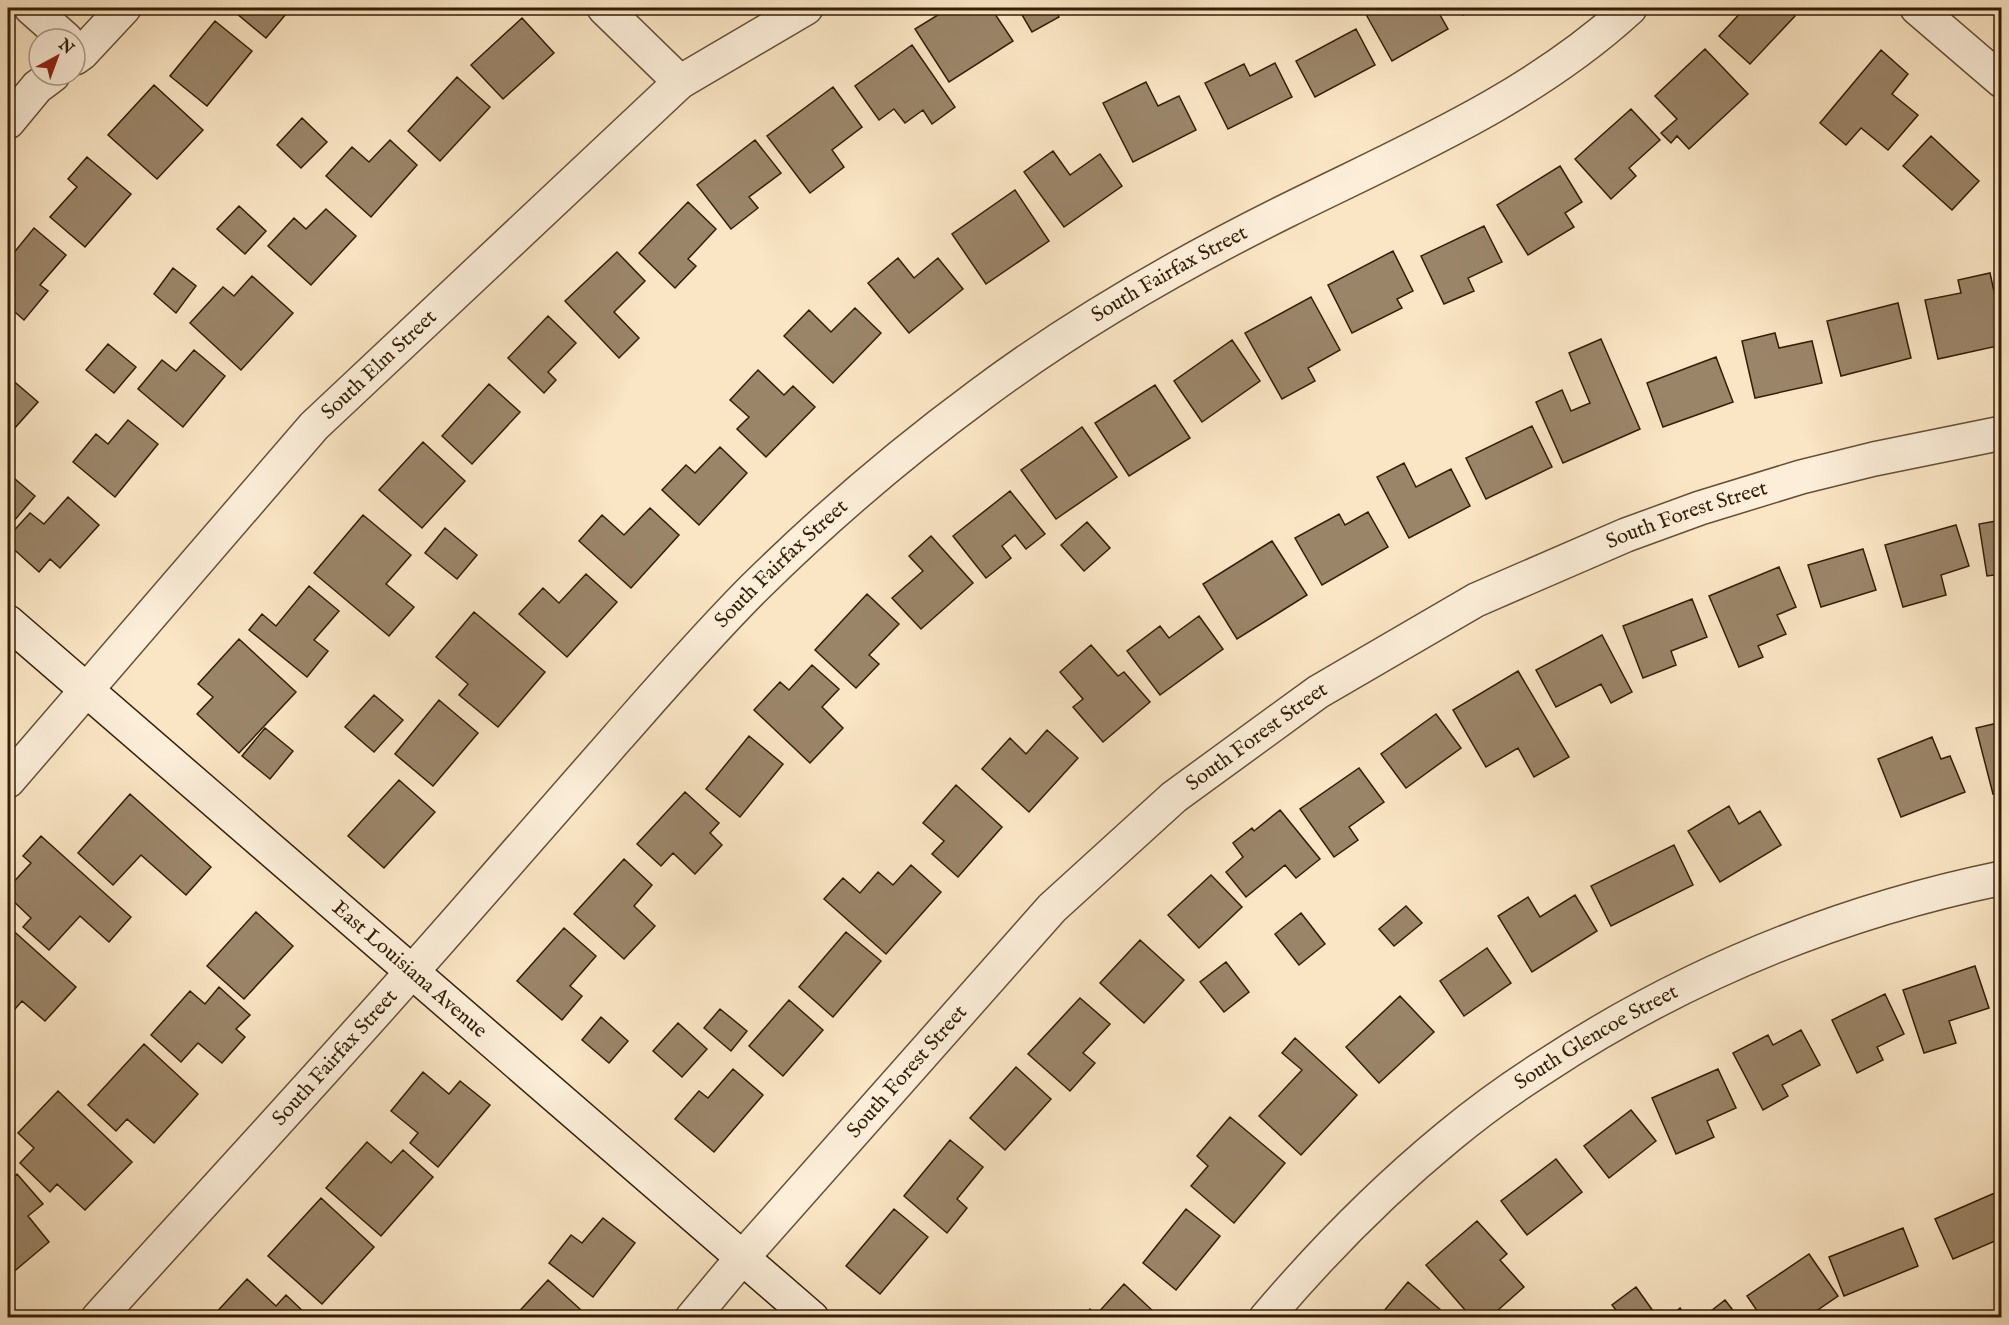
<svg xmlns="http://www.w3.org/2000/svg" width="2009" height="1325" viewBox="0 0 2009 1325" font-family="'IM FELL English',serif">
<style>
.building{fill:#9b8569;stroke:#341e06;stroke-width:1.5}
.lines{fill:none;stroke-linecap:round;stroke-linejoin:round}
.street-casing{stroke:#665036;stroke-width:36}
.secondary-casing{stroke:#341e06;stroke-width:36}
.street{stroke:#fceed9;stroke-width:33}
.secondary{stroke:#fceed9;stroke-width:33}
.labels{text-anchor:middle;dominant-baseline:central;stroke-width:6;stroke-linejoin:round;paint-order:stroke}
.street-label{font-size:21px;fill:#341e06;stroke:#fceed9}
</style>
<rect width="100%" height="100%" fill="#fae5c4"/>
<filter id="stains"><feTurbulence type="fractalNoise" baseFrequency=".00333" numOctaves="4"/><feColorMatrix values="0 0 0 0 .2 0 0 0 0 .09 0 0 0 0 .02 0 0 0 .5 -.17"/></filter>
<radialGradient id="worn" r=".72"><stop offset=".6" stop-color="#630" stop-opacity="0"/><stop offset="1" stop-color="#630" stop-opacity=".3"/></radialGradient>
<path class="building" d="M230,8H291L266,38Z
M949,8H991L1013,41L949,82L915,29Z
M1018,8H1054L1059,17L1032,32Z
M1366,8H1396L1397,11L1403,8H1436L1448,29L1392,61L1363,9Z
M1457,8H1473L1463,15Z
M1745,8H1786L1795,16L1750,64L1719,36Z
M522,18L554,53L503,99L471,65Z
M215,21L252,51L207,106L170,76Z
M1356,29L1375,65L1315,97L1296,61Z
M912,45L955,107L932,124L923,110L905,123L894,109L879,120L855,86Z
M1705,49L1748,94L1689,149L1677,136L1671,143L1661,133L1677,119L1655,96Z
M1881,50L1908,74L1892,94L1918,115L1888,150L1861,128L1846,145L1820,123Z
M1275,63L1292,97L1228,129L1205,83L1244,64L1250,76Z
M457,77L490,107L440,161L408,131Z
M1146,82L1158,106L1179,96L1196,130L1133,162L1103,103Z
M154,85L203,130L157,179L108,135Z
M833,87L862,127L832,150L844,167L810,193L767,136Z
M1631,109L1660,140L1629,168L1636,176L1611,199L1575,159Z
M302,118L327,142L301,168L277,145Z
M1931,136L1979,181L1952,210L1903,166Z
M390,140L417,165L371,217L326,176L352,147L369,162Z
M755,140L781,173L749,197L758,208L731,229L697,185Z
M1053,151L1070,175L1100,154L1122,186L1064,227L1024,172Z
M87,157L131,194L85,247L50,217L77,187L68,179Z
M1560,166L1582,202L1565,213L1574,227L1528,255L1497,205Z
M1015,190L1049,241L986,284L952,234Z
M688,202L716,229L688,259L696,266L675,288L639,253Z
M239,206L266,231L245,254L217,229Z
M326,209L356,236L311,285L268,246L294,218L306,229Z
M1484,226L1502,262L1468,278L1474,291L1444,304L1421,256Z
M34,228L66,255L40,285L48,291L24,320L8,306V260Z
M1393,251L1413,291L1397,299L1402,308L1352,333L1328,285Z
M617,252L645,281L614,312L639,338L619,358L565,301Z
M898,258L914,278L938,258L963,289L909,333L868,283Z
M173,268L196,286L176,313L154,294Z
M1990,273L2002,328V345L1938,359L1925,300L1961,293L1958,280Z
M252,276L293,313L241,370L190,323L223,287L234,296Z
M1311,297L1340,350L1308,368L1315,381L1282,399L1245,333Z
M1898,303L1911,358L1841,376L1827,321Z
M855,308L881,333L833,383L784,336L809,310L831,332Z
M548,316L576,343L548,372L556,380L544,393L508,358Z
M1775,333L1779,348L1812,341L1822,383L1755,398L1742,341Z
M1601,339L1640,429L1563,463L1536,402L1562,390L1571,411L1590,403L1569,353Z
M1232,340L1260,381L1202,422L1174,381Z
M108,344L136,367L114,393L86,370Z
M194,350L225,376L183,427L138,389L162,360L176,371Z
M1716,357L1733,402L1663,427L1647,383Z
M758,370L784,395L793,386L815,407L766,457L737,429L749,417L730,400Z
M10,378L38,402L13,430L8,424V381Z
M489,384L520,412L472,464L442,436Z
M1155,385L1190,438L1129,476L1095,423Z
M128,420L158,444L115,497L73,462L96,434L108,444Z
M1532,426L1552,467L1486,499L1466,458Z
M1082,427L1117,477L1056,519L1021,470Z
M423,442L465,481L422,528L379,490Z
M720,447L747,473L699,525L662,490L686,465L695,473Z
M1404,463L1416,487L1451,469L1470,506L1409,538L1377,477Z
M8,473L35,496L8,528Z
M1010,491L1045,534L1026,549L1015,535L1002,546L1011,558L986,578L953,536Z
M68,497L99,525L60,568L50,559L39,572L8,544V537L30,513L44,524Z
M650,508L679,535L631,588L579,541L602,515L624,535Z
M1368,512L1388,547L1322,585L1295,538L1339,514L1345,525Z
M363,515L411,555L386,584L414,607L389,636L314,573Z
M2002,520V574L1987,576L1979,524Z
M1087,522L1110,548L1084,571L1061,545Z
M1956,525L1969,566L1941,575L1946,595L1903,607L1885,545Z
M445,528L477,555L457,579L425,553Z
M931,536L973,583L921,629L892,598L923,571L909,556Z
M1272,541L1307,595L1237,639L1203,584Z
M1863,549L1876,590L1821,607L1808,565Z
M1779,567L1796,607L1777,615L1786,634L1758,646L1763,657L1739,667L1709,596Z
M586,574L617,602L567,657L519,614L543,588L559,603Z
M309,586L339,611L314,640L328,651L307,677L249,630L262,614L276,626Z
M867,594L899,624L869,655L879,664L856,688L815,650Z
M1692,599L1707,637L1671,651L1676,665L1643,678L1623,626Z
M474,612L545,672L498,727L459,695L468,684L436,657Z
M1199,616L1223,649L1160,695L1127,651L1160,626L1169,638Z
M1602,635L1632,692L1611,703L1601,684L1556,707L1536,670Z
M239,639L296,692L239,753L197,714L213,697L198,684Z
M1091,645L1118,676L1124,672L1150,702L1103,742L1073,707L1083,699L1060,672Z
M812,665L839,689L822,707L843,728L810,763L754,710L780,682L789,690Z
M1518,671L1569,757L1534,777L1518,748L1486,767L1453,710Z
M374,695L403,720L374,752L345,727Z
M439,700L478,733L433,786L395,754Z
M1436,714L1461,748L1406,788L1381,754Z
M2002,722V792L1993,794L1976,728Z
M265,728L293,751L270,779L242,756Z
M1047,730L1078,758L1029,812L982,769L1010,738L1026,754Z
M749,736L783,764L740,817L706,789Z
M1932,737L1941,759L1950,756L1965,792L1901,817L1878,759Z
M1359,768L1384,802L1349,827L1358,840L1334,857L1300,809Z
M399,780L435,812L384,868L348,836Z
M956,785L1002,827L958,877L932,854L944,841L923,823Z
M685,792L719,823L710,833L722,845L695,874L673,853L661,866L637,844Z
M130,794L211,867L186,895L141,855L113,885L78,853Z
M1729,806L1739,824L1760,811L1781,845L1720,882L1688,831Z
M1280,810L1320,859L1296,878L1285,865L1246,897L1226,872L1243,857L1233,843L1252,828L1254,831Z
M41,836L131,917L109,942L80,916L49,950L23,927L31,918L8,896V888L31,863L23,856Z
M1674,845L1693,885L1611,926L1591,886Z
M624,859L652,885L634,906L655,926L624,959L574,914Z
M911,865L941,892L886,954L824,899L843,878L860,893L878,872L893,885Z
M1211,875L1242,907L1199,948L1168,915Z
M1575,895L1597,931L1532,972L1498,916L1528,897L1540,917Z
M1406,906L1422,923L1394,946L1379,929Z
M256,912L293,946L244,999L207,966Z
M1301,913L1325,944L1299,965L1275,934Z
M8,926L76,987L45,1021L22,1001L8,1017Z
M564,928L596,956L570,986L582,996L562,1020L517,981Z
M846,932L881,961L833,1017L799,987Z
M1140,940L1184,980L1144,1023L1100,983Z
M1487,948L1511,983L1464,1016L1440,981Z
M1226,962L1249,992L1224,1012L1200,982Z
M2002,963V997L1995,965Z
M1975,966L1989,1008L1949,1021L1956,1043L1924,1053L1903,990Z
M219,987L250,1015L236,1029L245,1037L222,1063L198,1043L181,1062L151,1035L190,991L205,1004Z
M1885,994L1904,1034L1877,1047L1883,1060L1857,1073L1832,1020Z
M1400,996L1434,1032L1379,1083L1346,1047Z
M1080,998L1110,1024L1083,1053L1095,1063L1070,1091L1028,1054Z
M789,1000L823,1030L783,1076L749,1046Z
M720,1009L747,1031L731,1051L704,1028Z
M601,1017L628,1041L609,1063L582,1040Z
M678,1023L707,1049L682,1077L653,1051Z
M1801,1030L1820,1065L1782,1085L1788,1096L1763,1110L1733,1053L1768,1035L1773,1045Z
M1295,1038L1357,1095L1301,1155L1259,1116L1302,1070L1282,1053Z
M144,1044L198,1094L154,1143L127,1119L116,1131L88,1105Z
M1016,1067L1051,1099L1005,1150L970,1118Z
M733,1069L763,1095L714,1152L675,1119L699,1091L708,1098Z
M1718,1069L1736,1108L1707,1121L1714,1137L1676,1154L1652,1098Z
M423,1072L449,1094L460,1081L490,1105L438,1167L410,1143L418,1133L391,1111Z
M58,1091L132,1162L85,1210L57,1184L50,1192L20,1163L34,1148L18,1133Z
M1631,1110L1656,1141L1609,1178L1584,1146Z
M1230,1117L1285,1163L1234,1223L1191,1186L1208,1166L1197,1156Z
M950,1140L983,1167L957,1199L967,1208L947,1233L904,1196Z
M367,1142L391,1163L403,1150L433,1177L381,1236L326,1188Z
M1556,1159L1582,1192L1527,1235L1501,1201Z
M17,1174L43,1204L28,1216L49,1242L11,1274L8,1270V1183Z
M1997,1192L2002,1201V1238L1953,1259L1935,1219Z
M321,1198L374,1247L322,1304L268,1256Z
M894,1209L928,1237L880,1294L846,1266Z
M1186,1209L1220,1236L1176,1290L1143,1263Z
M603,1218L635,1243L593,1297L549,1263L571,1235L582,1243Z
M1477,1221L1507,1254L1500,1260L1524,1287L1489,1318H1472L1426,1265Z
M1903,1228L1918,1266L1844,1296L1829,1257Z
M1809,1254L1838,1296L1806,1318H1762L1747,1296Z
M247,1279L276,1306L286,1295L310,1318H215L213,1316Z
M548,1280L581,1310L574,1318H513Z
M1408,1282L1450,1318H1378Z
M1124,1284L1154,1312L1150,1318H1082L1090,1309L1096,1315Z
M1636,1287L1658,1318H1622L1612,1305Z
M1725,1300L1739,1318H1702Z
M1680,1308L1687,1318H1668Z"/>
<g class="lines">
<defs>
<g id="street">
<path d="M31,8L66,39"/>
<path d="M604,8L680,82"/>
<path d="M1917,8L2002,81"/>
<path d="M75,58L82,53L124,8"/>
<path d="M8,122L37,87L53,75"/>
<path id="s1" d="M8,781L314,426L680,82L806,8"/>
<path id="s2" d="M98,1318C220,1184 343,1051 462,915C514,856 566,797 617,738C662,687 707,635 755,587C826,517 901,453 981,394C1076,323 1181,263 1288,210C1407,151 1531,99 1630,8"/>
<path id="s3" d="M692,1318L742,1258L1052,908L1174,797L1318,692L1476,600L1626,535L1700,508L1801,477L1874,459L2002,433"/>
<path id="s4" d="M1266,1318C1322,1252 1382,1191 1449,1136C1479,1111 1511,1088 1544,1067C1684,975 1837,912 2002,878"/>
</g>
<g id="secondary">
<path id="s5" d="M8,622L812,1318"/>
</g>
</defs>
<use href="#street" class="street-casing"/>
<use href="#secondary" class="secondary-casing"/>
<use href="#street" class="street"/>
<use href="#secondary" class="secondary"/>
</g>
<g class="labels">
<g class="street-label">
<text stroke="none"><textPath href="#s2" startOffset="1504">South Fairfax Street</textPath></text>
<text stroke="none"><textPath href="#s1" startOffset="558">South Elm Street</textPath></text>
<text stroke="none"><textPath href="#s3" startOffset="1299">South Forest Street</textPath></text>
<text stroke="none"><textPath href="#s2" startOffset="1018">South Fairfax Street</textPath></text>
<text stroke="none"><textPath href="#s3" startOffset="813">South Forest Street</textPath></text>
<text stroke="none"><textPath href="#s5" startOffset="531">East Louisiana Avenue</textPath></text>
<text stroke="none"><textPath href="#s4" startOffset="436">South Glencoe Street</textPath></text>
<text stroke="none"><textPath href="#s2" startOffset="352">South Fairfax Street</textPath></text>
<text stroke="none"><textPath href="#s3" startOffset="327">South Forest Street</textPath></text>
</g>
</g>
<rect width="2009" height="1325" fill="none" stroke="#fae5c4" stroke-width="30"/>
<rect x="9" y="9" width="1991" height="1307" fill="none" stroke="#341e06" stroke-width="3"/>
<rect x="15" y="15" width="1979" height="1295" fill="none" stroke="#341e06" stroke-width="1.5"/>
<g transform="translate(57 57) rotate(41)"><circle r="28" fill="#fceed9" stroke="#ac9b85" stroke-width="1.5"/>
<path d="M0-4.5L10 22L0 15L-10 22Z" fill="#8f2418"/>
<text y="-9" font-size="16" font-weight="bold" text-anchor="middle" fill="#341e06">N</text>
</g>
<rect width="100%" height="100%" filter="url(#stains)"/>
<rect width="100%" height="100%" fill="url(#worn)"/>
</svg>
